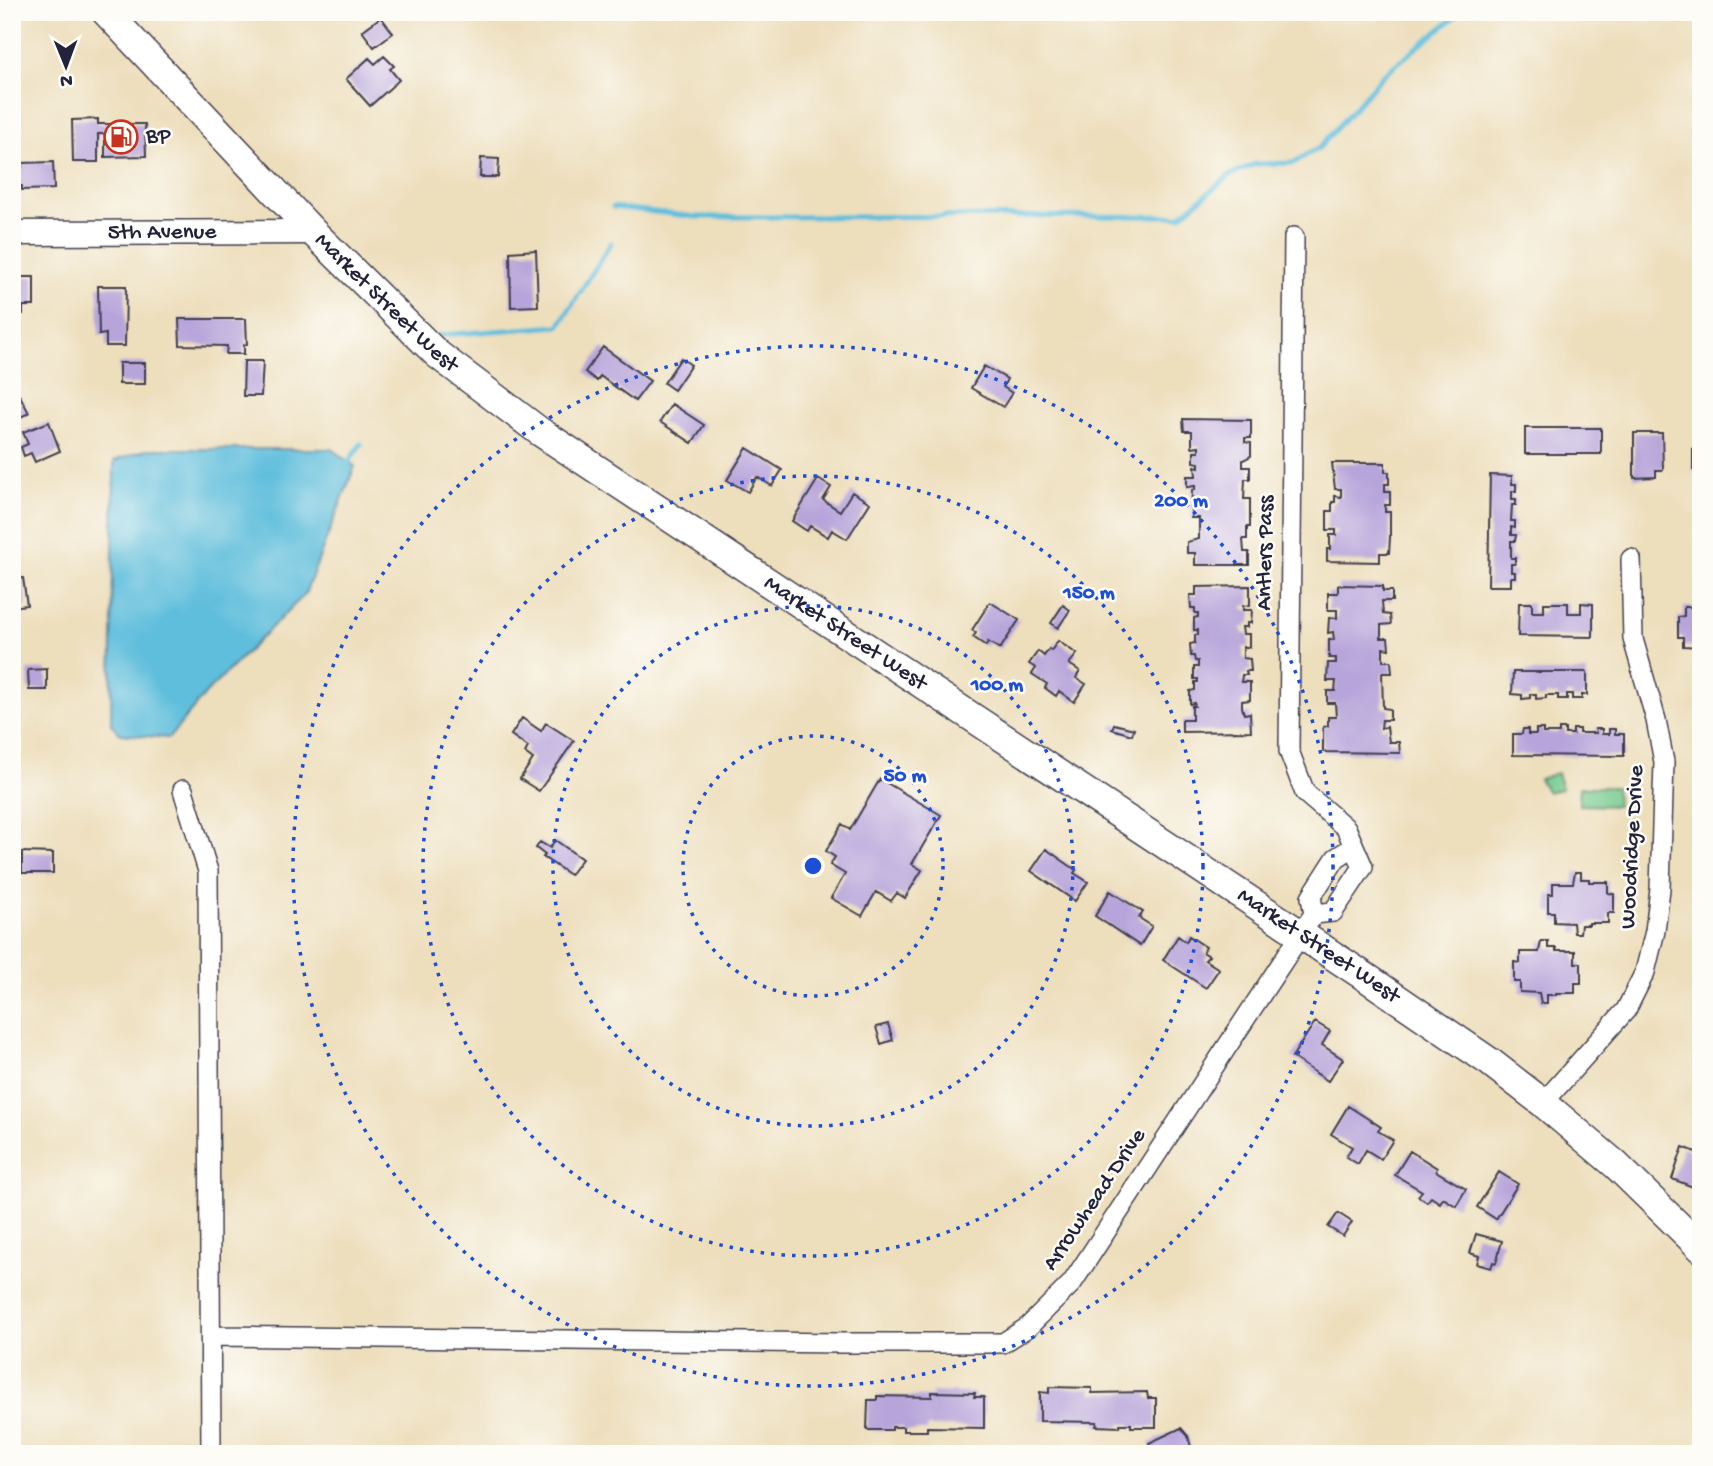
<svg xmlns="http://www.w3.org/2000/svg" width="1713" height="1466" viewBox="0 0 1713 1466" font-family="'Gochi Hand',sans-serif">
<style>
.green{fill:#73c88b;stroke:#4a7563;stroke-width:2}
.water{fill:#5ebedc;stroke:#40708c;stroke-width:2}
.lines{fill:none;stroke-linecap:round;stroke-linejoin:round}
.stream{stroke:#5ebedc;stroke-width:5}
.building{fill:#b7a4da}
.minor-casing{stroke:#403e4e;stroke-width:22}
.tertiary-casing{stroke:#403e4e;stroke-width:27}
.secondary-casing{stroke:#403e4e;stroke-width:31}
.minor{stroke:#fff;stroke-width:19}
.tertiary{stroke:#fff;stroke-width:24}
.secondary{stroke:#fff;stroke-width:28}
.ring{fill:none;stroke:#1d4ed8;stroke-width:3.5;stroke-dasharray:3.5 7}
.labels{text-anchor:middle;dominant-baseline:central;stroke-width:5;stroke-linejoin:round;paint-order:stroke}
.poi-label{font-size:23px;fill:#22223b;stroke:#fdfcf7;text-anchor:start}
.street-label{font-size:23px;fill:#22223b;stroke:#fdfcf7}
.centre{fill:#1d4ed8;stroke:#fdfcf7;stroke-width:3.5}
.ring-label{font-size:21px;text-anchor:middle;font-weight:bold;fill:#1d4ed8;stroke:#fdfcf7;stroke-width:5;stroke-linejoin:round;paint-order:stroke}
</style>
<rect width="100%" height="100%" fill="#fdfcf7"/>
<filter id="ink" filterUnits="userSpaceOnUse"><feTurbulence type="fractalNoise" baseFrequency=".0143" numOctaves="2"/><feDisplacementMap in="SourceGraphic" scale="14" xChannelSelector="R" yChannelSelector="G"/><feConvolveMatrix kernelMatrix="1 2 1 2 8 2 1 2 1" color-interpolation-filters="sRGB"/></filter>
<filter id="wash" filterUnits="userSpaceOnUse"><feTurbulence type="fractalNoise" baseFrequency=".00686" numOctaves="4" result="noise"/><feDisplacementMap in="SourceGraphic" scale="28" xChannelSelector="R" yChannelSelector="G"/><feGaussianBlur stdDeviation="1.57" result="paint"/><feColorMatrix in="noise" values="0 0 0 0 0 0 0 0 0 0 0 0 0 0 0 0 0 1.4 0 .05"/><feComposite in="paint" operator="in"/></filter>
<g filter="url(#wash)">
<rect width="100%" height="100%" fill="#eddebc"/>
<path class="green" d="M1557,773L1562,789L1547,792L1539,779Z
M1580,787H1616L1617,806L1579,805Z"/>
<path class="water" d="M148,449H331L355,466L305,594L206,693L169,738L121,734L111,724L114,461Z"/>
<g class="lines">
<path class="stream" d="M613,207L696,217L1180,216L1230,175L1255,164L1293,163L1320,147L1384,74L1461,12
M440,335L559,326L611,243
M345,467L361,444"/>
</g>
<g id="blocks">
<path class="building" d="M381,17L393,33L374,47L362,31Z
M384,56L394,66L390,69L399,80L370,106L346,79L369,58L375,64Z
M98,119V124H145L146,156L105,157V134H98V162H73L72,120Z
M481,158L499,159L498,177H480Z
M53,162L54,189L22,190V186H12V167H22V163Z
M536,250L538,306L511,307L510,252Z
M12,277H34V306H23V314H12Z
M98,286H126L125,346H106V334L99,335Z
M179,319H246L247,344L244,345V354H226L227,346L180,345Z
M603,347L650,381L635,401L600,376L597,381L585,372Z
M681,358L691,365L674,390L664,383Z
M244,361H263L261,396H243Z
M119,363H145V384H119Z
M984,366L1007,379L1003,387L1012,393L1003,407L971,388Z
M20,396L29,413L12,421V400Z
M672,404L704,425L692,443L660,422Z
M1183,419L1251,420V438H1245V442L1251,443V456L1243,460V467H1250V479H1245L1244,499H1250V527H1247V539H1243L1244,552H1249V565H1195V553H1187V542L1199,539V518H1191L1192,490H1195V486L1187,487V476H1196L1195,466L1199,467V463L1194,462V451H1199V446L1192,447V431H1184Z
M49,422L60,451L35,462L31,453L24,456L21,447L28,444L23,432Z
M1525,428H1601V454H1525Z
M1634,433H1662L1663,470H1656V477L1634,478Z
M747,448L782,470L772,486L757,477L748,492L727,480Z
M1693,448L1701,449V470H1693Z
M1332,463H1385V472H1389V484H1385V492H1390V505H1385V512H1390V538L1389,553H1380V562L1327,561V549H1330V535H1336V530H1327V511H1332V502H1335V496L1341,497V489H1335Z
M1490,475L1512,476V484H1516V491H1512V499H1516V505H1512L1511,521H1515V528L1511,527V535H1516L1515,541H1511V558H1515V564H1511V572H1515V577H1511V586H1488Z
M818,479L831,487L823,500L840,511L852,492L870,503L847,539L832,530L828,537L810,526L807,531L792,521Z
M23,578L27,605L12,607V579Z
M1338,585L1383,586V591H1392V601H1382L1383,614L1390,615L1391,624L1381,625V638H1388L1389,649L1383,648V661H1391L1392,673H1382L1383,708L1390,709V720H1382L1381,728L1387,727L1389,742H1399L1400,753L1323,752V727L1328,726V717H1336L1335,703H1327V691H1335L1336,681H1327L1328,663H1336V658H1329V640H1334L1333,632L1328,633L1329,618H1337V610H1328V593H1338Z
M1250,586V605L1243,606V610H1252L1251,623H1247V627H1242L1243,634H1249V647H1243V658L1250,659L1251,671H1246L1247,675H1242L1241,682H1250V700L1242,701V707L1244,714L1250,713L1251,731L1182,732V720H1192V706H1195L1194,703L1190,704V691L1195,690V682H1198V679H1194V667H1198V661H1195L1194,656H1191L1190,644L1195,643V635H1198V630H1194V618L1198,617V613H1195V608H1191L1190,595H1196V587Z
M990,602L1019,620L1000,649L988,642L986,646L973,637L976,633L972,630Z
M1519,603H1532V612H1544V603H1568V613H1581V603L1593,604V637L1518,636Z
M1063,605L1070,610L1058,628L1051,623Z
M1684,607H1701V647L1683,646V637H1678V617L1684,616Z
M1058,641L1077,654L1069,664L1080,671L1076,678L1086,684L1074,702L1059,691L1056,696L1045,688L1047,684L1032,674L1036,668L1029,664L1038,651L1044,656L1049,649L1051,651Z
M47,669V690H29L28,670Z
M1513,672H1587V695H1582V699H1572V694H1567V699H1558V695H1546V698L1536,699V694H1530V698L1522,699V695L1512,694Z
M1698,689H1701V709H1698Z
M12,703H16L17,726H12Z
M522,718L541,731L546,723L574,741L539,791L520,779L533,759L525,753L528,747L511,735Z
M1114,724L1134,729L1132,735L1112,729Z
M1523,729H1528V734H1536V729H1543V733H1559V729H1565V734H1573V729H1579V733H1596L1595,729H1602V734H1609V729H1615V734H1624V756L1513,755V734H1522Z
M1697,762H1701V782H1697Z
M880,779L941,815L912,864L922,870L905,898L897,893L891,901L876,892L862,916L831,898L845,874L830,865L835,857L826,851L842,824L850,830Z
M12,817H17V839H12Z
M555,840L582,859L570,875L543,857L545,855L536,848L540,842L550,848Z
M19,848V874H12V849Z
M1046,849L1076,870L1074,873L1088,882L1075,901L1031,871Z
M22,852L53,853V873H22Z
M1575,872H1581V879H1589V882H1608V893L1614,894V913H1608V923H1589V925H1581L1580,933H1574L1573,923L1554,922V912H1548V894H1553V883H1573Z
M1110,891L1143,912L1139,918L1152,926L1140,946L1095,916Z
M1178,936L1186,942L1189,936L1206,947L1203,952L1209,956L1205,960L1219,969L1206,988L1163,960Z
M1541,941H1548V948H1556V951H1575V963H1581V983H1575V993H1556V995H1547V1003H1541L1539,993L1520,992V982H1514V962L1520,963V952H1539Z
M1315,1022L1330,1031L1322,1045L1343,1059L1328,1081L1292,1057Z
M888,1024L893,1040L881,1044L876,1027Z
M1348,1106L1381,1127L1378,1131L1393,1140L1381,1159L1366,1150L1358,1164L1346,1157L1352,1147L1331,1134Z
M1683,1147L1701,1154V1190L1672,1179Z
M1410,1151L1437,1168L1436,1171L1466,1189L1456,1206L1443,1198L1440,1203L1431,1197L1427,1202L1418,1196L1422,1191L1395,1175Z
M1499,1172L1518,1184L1496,1219L1477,1207Z
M1338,1213L1352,1222L1343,1236L1328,1227Z
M1476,1234L1502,1241L1496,1263L1493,1262L1491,1268L1477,1264L1479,1256L1470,1253Z
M1049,1387L1092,1388V1393L1147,1392L1148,1398H1156V1427H1131V1424H1120V1427L1096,1426L1097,1422L1040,1421V1392L1049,1393Z
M932,1392L975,1393L974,1397H984V1428L927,1427V1431H903V1427H892V1430H867L868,1400H877V1396L932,1397Z
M1181,1428L1188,1436L1191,1447L1186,1449L1188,1454H1155L1149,1443Z"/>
</g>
</g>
<g filter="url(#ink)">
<use href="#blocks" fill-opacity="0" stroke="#403e4e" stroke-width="2"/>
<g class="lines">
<defs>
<path id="minor" d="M1294,237L1289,751L1305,793L1346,828L1363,867L1333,912L1314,914
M183,790L208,871L211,1454
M1543,1103L1626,1010L1645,972L1655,931L1660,889L1664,762L1656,720L1633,639L1631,559
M211,1336L841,1343H1003L1028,1327L1072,1283L1314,914L1311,897L1336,858L1353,847"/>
<g id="tertiary">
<path id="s1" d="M12,233L313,232"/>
</g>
<g id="secondary">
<path id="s2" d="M106,12L313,232L437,354L539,431L1370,980L1490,1062L1543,1103L1616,1165L1701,1248"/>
</g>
</defs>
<use href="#minor" class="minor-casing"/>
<use href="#tertiary" class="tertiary-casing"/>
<use href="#secondary" class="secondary-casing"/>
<use href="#minor" class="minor"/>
<use href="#tertiary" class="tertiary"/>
<use href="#secondary" class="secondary"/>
</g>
</g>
<g class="ring">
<circle cx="813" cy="866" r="130"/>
<circle cx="813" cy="866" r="260"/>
<circle cx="813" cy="866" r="390"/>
<circle cx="813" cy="866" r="520"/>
</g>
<defs>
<symbol id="fuel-ring" viewBox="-11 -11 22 22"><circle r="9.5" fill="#fdfcf7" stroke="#c8321e" stroke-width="1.5"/><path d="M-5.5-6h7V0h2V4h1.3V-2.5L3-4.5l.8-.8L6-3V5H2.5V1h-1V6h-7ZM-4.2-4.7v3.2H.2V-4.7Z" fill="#c8321e"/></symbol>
</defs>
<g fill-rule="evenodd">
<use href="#fuel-ring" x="102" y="118" width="38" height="38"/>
</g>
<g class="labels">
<g class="poi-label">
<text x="146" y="137">BP</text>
</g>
<g class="street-label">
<text stroke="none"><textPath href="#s1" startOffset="150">5th Avenue</textPath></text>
<text stroke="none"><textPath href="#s2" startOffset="404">Market Street West</textPath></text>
<text transform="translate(1266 553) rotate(-89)">Antlers Pass</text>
<text stroke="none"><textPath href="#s2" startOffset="971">Market Street West</textPath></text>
<text transform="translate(1633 847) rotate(-87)">Woodridge Drive</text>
<text stroke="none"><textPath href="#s2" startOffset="1538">Market Street West</textPath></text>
<text transform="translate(1095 1200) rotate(-56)">Arrowhead Drive</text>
</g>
</g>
<circle cx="813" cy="866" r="10" class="centre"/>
<g class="ring-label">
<text x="1181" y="506">200 m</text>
<text x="1089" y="598">150 m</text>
<text x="997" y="690">100 m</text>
<text x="905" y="781">50 m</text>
</g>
<rect width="1713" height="1466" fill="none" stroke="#fdfcf7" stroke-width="42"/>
<g transform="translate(66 66) rotate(179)" stroke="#fdfcf7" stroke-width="5" paint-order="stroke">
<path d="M0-5L12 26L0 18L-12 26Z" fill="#22223b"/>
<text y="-10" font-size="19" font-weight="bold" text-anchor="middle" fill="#22223b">N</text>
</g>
</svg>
